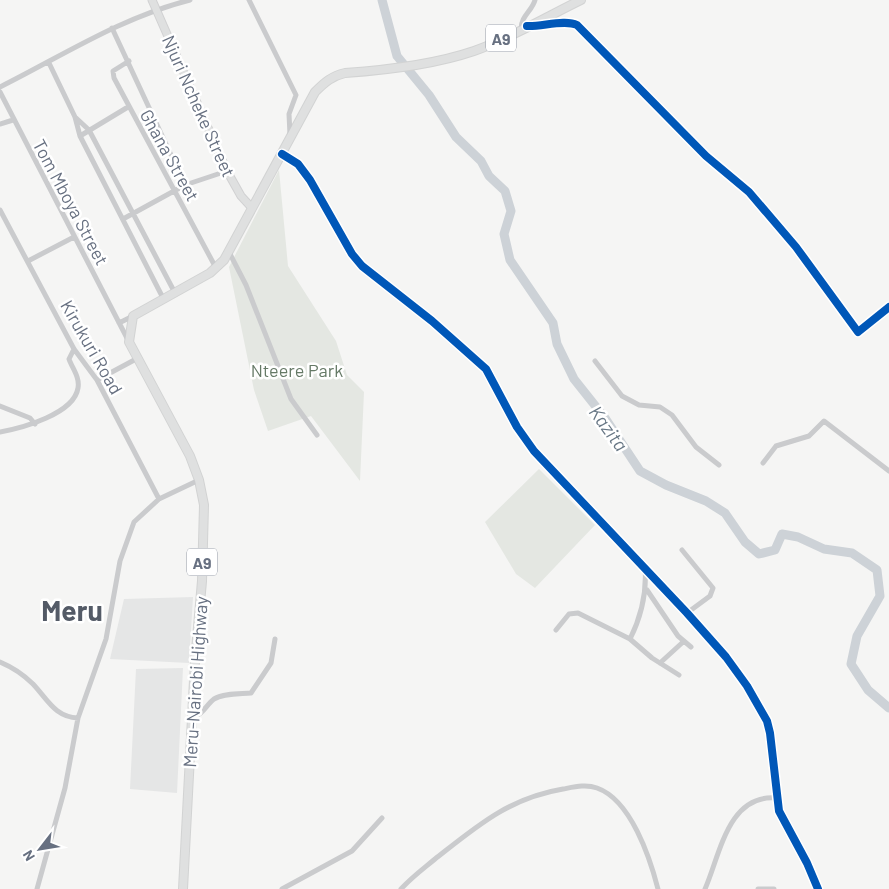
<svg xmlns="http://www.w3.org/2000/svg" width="889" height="889" viewBox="0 0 889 889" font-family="Barlow,sans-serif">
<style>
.built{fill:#e5e6e6}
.green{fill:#e4e7e2}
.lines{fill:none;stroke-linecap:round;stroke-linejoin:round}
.river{stroke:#cdd2d7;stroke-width:9}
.secondary-casing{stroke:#d1d1d2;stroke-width:9}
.trunk-casing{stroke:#d2d3d3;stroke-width:10}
.minor{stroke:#cacbcd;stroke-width:5}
.tertiary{stroke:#cacbcd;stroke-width:5.5}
.secondary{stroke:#dfe0e0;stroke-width:7}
.trunk{stroke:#dfe0e0;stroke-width:8}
.cycleway-casing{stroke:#fff;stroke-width:11}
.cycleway{stroke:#0057b8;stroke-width:8}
.labels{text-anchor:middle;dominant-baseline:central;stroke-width:5;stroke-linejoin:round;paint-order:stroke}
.shield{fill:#fff;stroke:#959ba7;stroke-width:1}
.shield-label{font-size:16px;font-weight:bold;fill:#677081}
.street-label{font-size:18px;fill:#677081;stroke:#fff}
.park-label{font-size:18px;fill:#657966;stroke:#fff}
.water-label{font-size:19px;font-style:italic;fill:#687785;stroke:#fff}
.town-label{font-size:28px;font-weight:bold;fill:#545b67;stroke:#fff}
</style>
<rect width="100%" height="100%" fill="#f5f5f4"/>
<path class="built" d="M193,597L189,663L110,659L124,599Z
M183,668L177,793L130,789L136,669Z"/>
<path class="green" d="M279,170L288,266L336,341L347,375L364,392L360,481L311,416L268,431L254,390L229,267Z
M539,469L595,525L535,588L516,574L485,522Z"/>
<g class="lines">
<path class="river" d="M382,0L397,56L429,95L456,137L481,161L489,176L505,191L511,211L504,234L510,260L553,323L557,344L574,379L605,418L640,471L666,485L706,501L725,513L745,542L759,554L775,550L782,534L798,537L824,549L852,553L877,570L880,596L857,636L851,664L868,690L889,708"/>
<defs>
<path id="secondary" d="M152,0L227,171L241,196L252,208"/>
<path id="trunk" d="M183,889L195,661L202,581L204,505L199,480L190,456L129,342L133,316L210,273L224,260L315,92C325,82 332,76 345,73C388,70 433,65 474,51C509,39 548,16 581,0"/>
</defs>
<use href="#secondary" class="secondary-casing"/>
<use href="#trunk" class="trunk-casing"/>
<path class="minor" d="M249,0L296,95L289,114L290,135
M530,27L568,23L577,25L706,156L749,192L796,247L858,332L889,307
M112,28L185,185
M521,29C521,16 532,11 535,0
M129,61L113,71L114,78L216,268
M49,63L75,117L80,136L163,298
M0,87C62,56 122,17 190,0
M0,92L128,340
M75,117L89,130L175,293
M0,124L13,120
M80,136L128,107
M0,210L74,349L97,380L159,499
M123,219L185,185L227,171
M229,252L246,285L291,399L317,435
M28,261L74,237
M119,323L133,316
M595,361L622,396L639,405L660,407L672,415L696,447L719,465
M97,380L138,358
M0,406L30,418L35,424
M0,432C22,428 74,414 78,388C80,377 72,368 69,359L74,349
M763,463L776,446L809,436L824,421L889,471
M682,550L713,588L710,596L687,613
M645,567C647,593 642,615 630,639L652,658L679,675
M647,590L678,636L691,647
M556,630L569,614L578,613L630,639
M0,662C12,667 23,674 33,684C48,700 55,717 78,718L106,639L120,561L134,522L159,499L199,480
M660,663L683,642
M193,717C203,715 206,705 214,699C224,693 240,694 251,693L271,663L275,639
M37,889L65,788L78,718
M282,889L352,851L382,818
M401,889C412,877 423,869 435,859C477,826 509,798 563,789C574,787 586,784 597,788C631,800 650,858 658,889
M705,889C720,855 728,794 776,798
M758,889H774"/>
<path class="tertiary" d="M282,154L298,164L310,180L352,254L362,266L432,321L486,369L517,427L534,451L687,613L726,657L747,686L767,721L770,733L779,811L807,863L818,889"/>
<use href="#secondary" class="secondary"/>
<use href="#trunk" class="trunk"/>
<defs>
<path id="cycleway" d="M527,26C541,27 565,19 577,25L706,156L749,192L796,247L858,332L889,307
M282,154L298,164L310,180L352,254L362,266L432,321L486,369L517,427L534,451L687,613L726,657L747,686L767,721L770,733L779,811L807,863L818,889"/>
</defs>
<use href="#cycleway" class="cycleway-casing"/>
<use href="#cycleway" class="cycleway"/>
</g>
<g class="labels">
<g class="shield">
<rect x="486" y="24.5" width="30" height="27" rx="4"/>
<rect x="187" y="548.5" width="30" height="27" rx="4"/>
</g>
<g class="shield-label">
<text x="501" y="38">A9</text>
<text x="202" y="562">A9</text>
</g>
<g class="street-label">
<text transform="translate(199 106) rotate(66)">Njuri Ncheke Street</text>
<text transform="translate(170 155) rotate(61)">Ghana Street</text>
<text transform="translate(71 202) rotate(62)">Tom Mboya Street</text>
<text transform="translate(92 347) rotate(60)">Kirukuri Road</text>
<text transform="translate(195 682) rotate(-86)">Meru-Nairobi Highway</text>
</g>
<g class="park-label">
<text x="297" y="370">Nteere Park</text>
</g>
<g class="water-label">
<text transform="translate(609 428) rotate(54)">Kazita</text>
</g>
<g class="town-label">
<text x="72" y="610">Meru</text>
</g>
</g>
<g transform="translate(40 849) rotate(239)" stroke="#ffffff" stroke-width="4" paint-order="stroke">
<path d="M0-4L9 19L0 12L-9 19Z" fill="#677081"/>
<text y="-8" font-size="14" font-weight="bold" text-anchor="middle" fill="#677081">N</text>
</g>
</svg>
